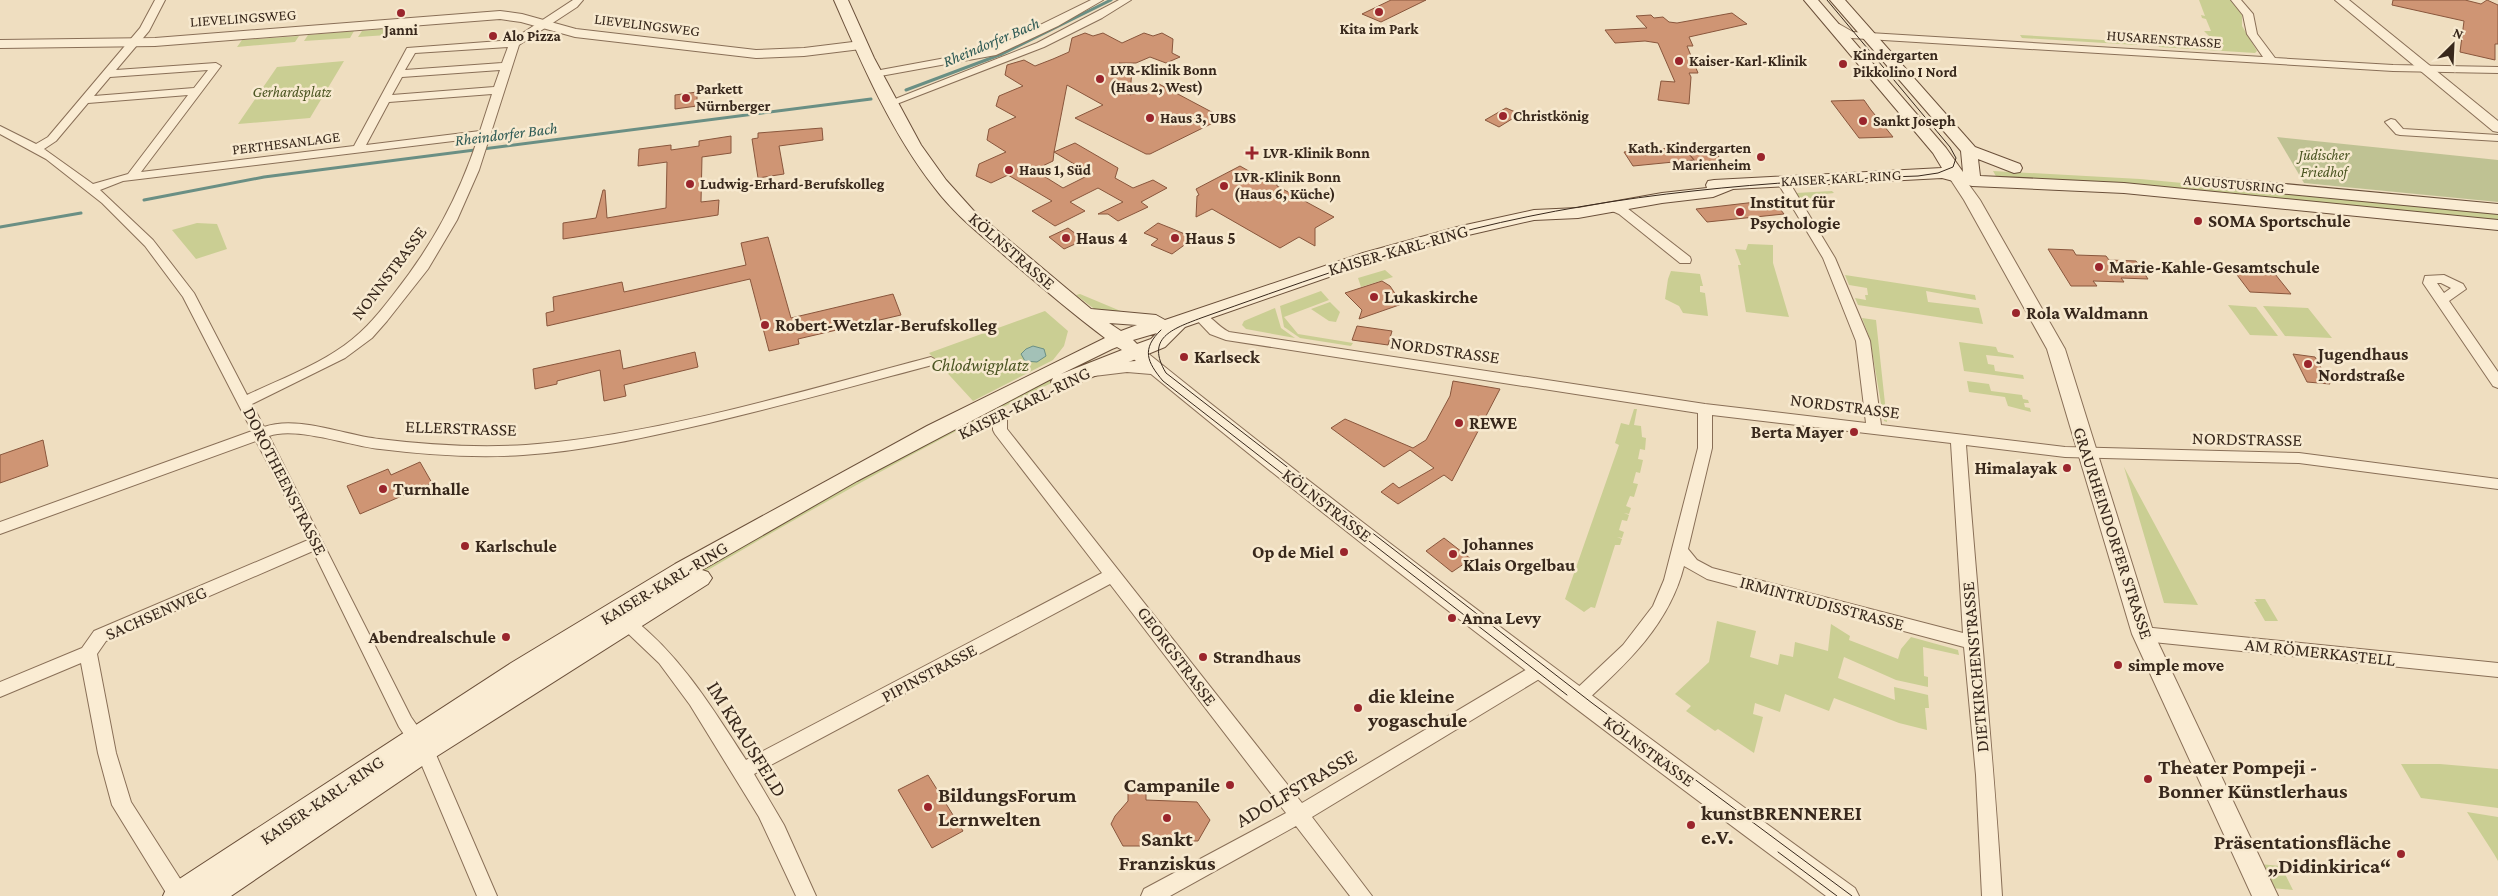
<svg xmlns="http://www.w3.org/2000/svg" width="2498" height="896" viewBox="0 0 2498 896" font-family="'Crimson Pro',serif">
<style>
.green{fill:#cace93}
.cemetery{fill:#bfc293}
.water{fill:#a3c1b7;stroke:#6a8f84}
.lines{fill:none;stroke-linecap:round;stroke-linejoin:round}
.stream{stroke:#6a8f84;stroke-width:3}
.building{fill:#cf9574;stroke:#89563c;fill-rule:evenodd}
.minor-casing{stroke:#896f57;stroke-width:2}
.tertiary-casing{stroke:#896f57;stroke-width:2}
.secondary-casing{stroke:#6b503a;stroke-width:2}
.minor{fill:#faecd3;fill-rule:evenodd}
.tertiary{fill:#faecd3;fill-rule:evenodd}
.secondary{fill:#faecd3;fill-rule:evenodd}
.tram{stroke:#38281c;stroke-width:1}
.poi-dot{fill:#9a252c;stroke:#f7e9cf;stroke-width:2}
.labels{text-anchor:middle;dominant-baseline:central;stroke-width:5;stroke-linejoin:round;paint-order:stroke}
.far-street-label{font-size:15px;fill:#38281c;stroke:#f7e9cf}
.far-poi-label{font-size:15px;font-weight:bold;fill:#38281c;stroke:#f7e9cf;text-anchor:start}
.far-park-label{font-size:15px;font-style:italic;fill:#4b5522;stroke:#f7e9cf}
.far-water-label{font-size:16px;font-style:italic;fill:#2b5853;stroke:#f7e9cf}
.poi-label{font-size:18px;font-weight:bold;fill:#38281c;stroke:#f7e9cf;text-anchor:start}
.street-label{font-size:18px;fill:#38281c;stroke:#f7e9cf}
.park-label{font-size:18px;font-style:italic;fill:#4b5522;stroke:#f7e9cf}
.near-poi-label{font-size:21px;font-weight:bold;fill:#38281c;stroke:#f7e9cf;text-anchor:start}
.near-street-label{font-size:21px;fill:#38281c;stroke:#f7e9cf}
</style>
<rect width="100%" height="100%" fill="#efdec0"/>
<path class="green" d="M2199,0H2231L2242,14V26L2257,51L2255,53L2159,47L2157,43L2224,46L2216,37L2209,36L2204,31H2211L2206,19L2202,18L2201,15L2205,16Z
M419,26L416,33L358,37L362,31Z
M354,31L350,38L304,41L308,35Z
M2020,35L2135,42L2137,45L2022,38Z
M299,36L295,42L237,47L242,40Z
M344,61L310,118L238,124L277,67Z
M1993,171L2140,179L2498,213V221L1997,178Z
M1832,191L1834,193L1816,195L1823,205L1804,206L1796,193Z
M197,223L217,224L227,249L196,259L172,230Z
M1748,244L1773,245V263L1789,317L1746,312L1738,265H1741L1735,249L1746,250Z
M1385,270L1393,277L1361,287L1358,278Z
M1671,271L1700,274L1703,286H1700V292L1705,293L1708,316L1683,313L1679,306L1665,299L1668,279Z
M1845,275L1975,295L1976,300L1926,291L1928,302L1979,308L1983,324L1858,305L1855,298L1866,300L1865,295H1868L1867,288L1849,285Z
M1321,291L1329,300L1284,317L1298,334L1353,343L1351,346L1300,338L1284,327L1280,306Z
M1080,294L1123,312L1097,311L1076,295Z
M1330,302L1340,312L1336,322L1329,321L1311,309Z
M2228,305L2256,307L2278,336L2250,335Z
M2263,306L2308,308L2332,338L2285,336Z
M1275,308L1281,328L1295,338L1246,329L1242,325L1244,321Z
M1045,311L1068,331L1064,346L1053,360L973,401L929,353Z
M1862,318L1876,320L1887,422L1884,421L1870,339Z
M1959,342L1996,347L1998,352L2013,355L2014,358L1986,355L1988,364L1994,365L1995,371L2023,375L2024,379L1964,371Z
M1090,360L1093,363C928,441 770,532 614,626L610,619L974,415Z
M1967,381L1989,384L1991,391L2022,395L2023,399L2028,400L2029,403H2024L2025,407L2030,408L2031,412L2008,406L2005,397L1969,392Z
M1634,409H1637L1634,425L1641,426L1642,437L1646,438L1645,450L1640,449L1638,459L1643,460L1640,473L1636,472L1633,483L1638,484L1634,497L1630,496L1626,506L1631,508L1629,514L1624,513L1629,515L1627,521L1622,520L1619,530L1624,532L1622,538L1617,537L1622,539L1620,545H1615L1595,608L1591,607L1584,612L1565,599L1619,445L1615,443L1621,423L1629,425Z
M2124,467L2198,605L2164,603Z
M2255,599H2265L2278,621H2265L2254,602H2257Z
M1717,621L1756,631L1750,657L1778,665L1780,654L1793,657L1795,642L1828,651L1831,624L1850,636L1849,640L1898,659L1901,649L1911,637L1958,650L1959,655L1923,647L1924,676L1928,677V687L1896,680L1844,657L1838,678L1895,700L1894,687L1928,695L1929,708H1925L1927,730L1899,723L1834,698L1829,711L1785,694L1780,712L1755,703L1753,714L1763,717L1754,753L1718,729L1715,731L1686,711L1691,706L1675,694L1709,662Z
M2401,764H2440L2498,769V808L2421,798Z
M2467,812L2498,817V861L2494,854Z
M2259,864L2281,866L2293,890L2271,888Z"/>
<path class="cemetery" d="M2277,137L2498,160V202L2304,183Z"/>
<path class="water" d="M1033,346L1044,349L1046,356L1037,362L1025,361L1021,354L1026,349Z"/>
<g class="lines">
<path class="stream" d="M906,90L1002,54L1111,0
M144,200L264,177L871,99
M0,227L81,213"/>
</g>
<path class="building" d="M1391,0H1426L1381,22L1362,14Z
M2393,0H2465L2481,4L2487,0L2498,5V44H2495V60L2460,52L2464,21L2392,5Z
M1732,13L1747,24L1689,37L1693,46H1687L1698,73H1689L1691,77L1689,104L1658,100L1661,81L1675,82L1658,43L1645,41L1615,43L1605,30L1647,28L1636,16L1651,15L1654,18L1663,17L1669,22L1677,23Z
M1085,33L1093,36L1103,33L1122,43L1144,33L1153,36L1162,33L1173,39L1172,53L1180,57L1166,63L1150,57L1136,63H1119L1132,69L1130,95L1159,84L1223,118L1150,154H1146L1075,118L1103,105L1067,85L1054,152L1075,143L1118,168L1115,178L1133,188L1153,180L1167,188L1141,202L1148,207L1118,221L1108,214H1098L1123,202L1098,188L1070,202L1085,211L1055,226L1032,211L1052,201L1008,175L991,183L976,176L979,164L1006,152L987,140L989,129L1016,117L996,106L999,96L1023,86L1005,75L1007,65L1024,60L1035,66L1053,59L1069,52L1072,38ZM1054,152L1091,174L1063,188L1034,170L1053,161Z
M697,92V106L675,109V95Z
M1864,100L1871,110L1893,137L1859,138L1831,101Z
M1506,108L1520,114L1499,127L1485,120Z
M822,128L823,140L779,146L784,174L758,178L752,139L758,138V133Z
M731,136V153L702,157L701,202L719,200L718,215L563,239V223L596,218L603,190H605L607,218L666,208L667,162L638,166L639,149L671,145V150L699,146V141Z
M1683,147L1694,160L1633,166L1624,152Z
M1712,148L1723,162L1698,165L1687,151Z
M1240,166L1261,178L1276,170L1277,186L1334,217L1315,228V246L1299,237L1280,248L1212,209L1196,217L1197,196L1199,195L1196,189Z
M1773,200L1784,214L1707,222L1696,209Z
M1158,223L1173,229L1194,238L1172,254L1151,245L1158,239L1144,233Z
M1068,228L1084,240L1064,249L1049,237Z
M768,237L791,318L893,294L901,315L798,339L799,344L769,351L750,279L547,326L546,313L554,311L553,297L622,282L624,292L746,265L741,243Z
M2048,249L2073,250L2076,255L2106,256L2109,260L2136,261L2148,279L2121,278L2124,282L2093,281L2097,286H2071Z
M2231,267L2271,269L2291,294L2250,292Z
M1382,281L1390,286L1402,304L1359,319L1362,310L1345,293Z
M1357,326L1392,331L1388,345L1352,340Z
M620,350L623,369L695,352L698,367L624,385L626,396L604,401L600,370L557,381V384L535,389L533,369Z
M2293,354L2315,357L2330,384L2307,382Z
M1453,381L1500,389L1452,481L1444,475L1398,504L1381,492L1393,483L1399,488L1434,468L1410,450L1384,467L1331,428L1345,419L1413,448L1426,440L1450,396Z
M43,440L48,466L0,483V455Z
M420,462L432,483L360,514L347,486L388,469L391,475Z
M1444,538L1471,559L1452,572L1426,551Z
M928,775L963,831L932,848L898,790Z
M1146,788V800L1197,802L1210,820L1198,841H1173V844L1164,846H1123L1111,824L1115,816L1128,801V789Z"/>
<g class="lines">
<defs>
<path id="minor" d="M155,0H165L149,31L116,70L216,63L221,66L141,172L354,146L407,48L512,40L573,0H583L577,7L519,45L479,170L457,220L428,269L387,321L372,338L345,358L252,404L264,427C297,415 344,435 379,439C428,445 477,448 526,445C659,435 802,391 931,357L938,361L936,364C861,384 785,405 709,423C648,437 586,451 523,455C475,458 428,455 380,449C350,446 296,426 269,436L411,717L434,750L497,896H477L417,754L399,727L313,551L106,641L97,654L116,753L131,802L186,888L189,896H168L112,805L98,753L81,663L0,697V682L82,648L94,631L308,540L256,441L0,534V522L252,431L183,297L145,246L102,203L46,159L0,134V126L36,144L48,137L140,28ZM508,47L502,63L405,70L415,53ZM208,70L194,88L94,96L110,77ZM500,70L494,87L392,95L402,77ZM492,94L480,131L366,145L389,102ZM188,95L128,174L93,184L44,149L56,141L88,103ZM478,138C458,198 432,246 393,295C376,317 360,336 336,351C309,369 276,381 247,395L194,293L153,240L100,190L123,181Z
M1091,0H1103L1058,26L996,55L875,77L870,74L875,71L989,50Z
M1119,0H1131L1102,18L1044,47L894,105H886L885,103L1037,43Z
M2231,0H2241L2253,14L2257,34L2275,58L2393,65L2498,67V73L2393,71L1851,38L1830,26L1839,24L1853,32L2263,57L2247,34L2243,15Z
M2391,119L2395,120L2403,129L2498,135V141L2400,135L2396,134L2385,122Z
M1782,176L1788,180L1835,258L1870,341L1881,425L2065,447L2299,453L2498,479V489L2299,463L2065,457L1966,445C1977,596 1993,746 2002,896H1982L1976,775L1964,647L1707,579L1684,566C1669,625 1627,663 1584,703L1578,705L1572,703L1569,698L1572,693L1623,645L1653,606L1664,580L1698,448V413L1226,340L1210,334L1192,315L1199,311C1210,314 1218,327 1229,332L1705,404L1866,423L1856,341L1823,258L1776,180ZM1712,415L1951,443L1963,633L1712,568L1697,560L1688,549L1712,448Z
M1609,203L1627,208L1690,257L1691,260L1690,263H1680L1619,214L1603,207Z
M2444,275L2463,284L2466,289L2449,301L2498,372V388L2493,386L2423,283L2425,276ZM2437,283H2441L2451,288L2444,293Z
M1000,409L1007,414V429L1302,803L1534,665L1540,663L1546,665L1549,670L1546,675L1312,817L1372,896H1350L1296,826L1170,896H1141L1144,889L1286,813L1110,584L754,774L784,825L816,896H796L759,817L690,705L659,663L617,623L620,618L626,616L632,618C681,656 713,709 746,760L1102,573L995,434L993,430V414Z
M2143,627L2498,663V677L2143,641L2137,639L2134,634L2137,629Z"/>
<path id="tertiary" d="M2335,0H2349L2498,121V132L2493,131Z
M500,11L522,14L576,29L756,50L804,48L861,41L867,45L861,49L804,56L756,58L575,37L521,22L500,19L155,46L0,48V40L155,38Z
M1954,170L1959,171L1980,200L2065,349L2154,634L2278,896H2252L2132,634L2047,349L1964,200L1947,174Z
M1134,346L1140,347C1373,535 1613,713 1855,888L1859,896H1826C1598,727 1371,555 1151,374L1127,372L1094,376L1088,374L1085,370L1088,366L1094,364L1136,361L1125,351L1128,347Z"/>
<path id="secondary" d="M834,0H848L874,58L921,145L946,180L973,210L1091,309L1156,315L1165,320L1363,253L1461,226L1534,210L1578,208L1662,193L1707,188L1706,185L1708,181L1714,180L1942,168L1933,153L1804,0H1818L1946,148L1963,172L1961,151L1830,0H1845L1975,147L2020,164L2022,168L2020,172L2014,173L1978,159L1980,176L2124,183L2498,220V230L2124,193L1972,186L1942,178L1733,189L1713,197L1662,203L1578,218L1534,220L1464,236L1375,261L1185,327L1165,347L1068,387L1061,389L1054,387L1051,382L1053,378L857,481L702,570L708,572L712,578L708,584L434,758L231,896H163L167,887L511,663L675,564L927,426L1105,338C1070,312 1038,284 1005,256C980,234 954,214 934,187C891,132 862,64 834,0ZM1109,323L1137,325L1121,331ZM1157,333L1151,339L1137,344L1133,340ZM1117,347L1122,350L1061,374L1112,349Z
M2210,177L2498,204V214L2204,186L2202,182L2204,178Z"/>
</defs>
<use href="#minor" class="minor-casing"/>
<use href="#tertiary" class="tertiary-casing"/>
<use href="#secondary" class="secondary-casing"/>
<use href="#minor" class="minor"/>
<use href="#tertiary" class="tertiary"/>
<use href="#secondary" class="secondary"/>
<path class="tram" d="M1827,0L1950,147L1956,158L1953,167L1938,173L1918,176C1768,181 1619,193 1473,229C1381,253 1291,286 1201,318C1172,329 1145,338 1166,373L1592,703L1852,896
M1161,330C1141,349 1147,362 1163,381L1567,695
M1778,852L1837,896"/>
</g>
<g class="poi-dot">
<circle cx="1379" cy="12" r="5"/>
<circle cx="401" cy="13" r="5"/>
<circle cx="493" cy="36" r="5"/>
<circle cx="1679" cy="61" r="5"/>
<circle cx="1843" cy="64" r="5"/>
<circle cx="1100" cy="79" r="5"/>
<circle cx="686" cy="98" r="5"/>
<circle cx="1503" cy="116" r="5"/>
<circle cx="1150" cy="118" r="5"/>
<circle cx="1863" cy="121" r="5"/>
<path d="M1249.5 145.5h5v5h5v5h-5v5h-5v-5h-5v-5h5z"/>
<circle cx="1761" cy="157" r="5"/>
<circle cx="1009" cy="170" r="5"/>
<circle cx="690" cy="184" r="5"/>
<circle cx="1224" cy="186" r="5"/>
<circle cx="1740" cy="212" r="5"/>
<circle cx="2198" cy="221" r="5"/>
<circle cx="1066" cy="238" r="5"/>
<circle cx="1175" cy="238" r="5"/>
<circle cx="2099" cy="267" r="5"/>
<circle cx="1374" cy="297" r="5"/>
<circle cx="2016" cy="313" r="5"/>
<circle cx="765" cy="325" r="5"/>
<circle cx="1184" cy="357" r="5"/>
<circle cx="2308" cy="364" r="5"/>
<circle cx="1459" cy="423" r="5"/>
<circle cx="1854" cy="432" r="5"/>
<circle cx="2067" cy="468" r="5"/>
<circle cx="383" cy="489" r="5"/>
<circle cx="465" cy="546" r="5"/>
<circle cx="1344" cy="552" r="5"/>
<circle cx="1453" cy="554" r="5"/>
<circle cx="1452" cy="618" r="5"/>
<circle cx="506" cy="637" r="5"/>
<circle cx="1203" cy="657" r="5"/>
<circle cx="2118" cy="665" r="5"/>
<circle cx="1358" cy="708" r="5"/>
<circle cx="2148" cy="779" r="5"/>
<circle cx="1230" cy="785" r="5"/>
<circle cx="928" cy="807" r="5"/>
<circle cx="1167" cy="818" r="5"/>
<circle cx="1691" cy="825" r="5"/>
<circle cx="2401" cy="854" r="5"/>
</g>
<g class="labels">
<g class="far-street-label">
<text transform="translate(243 18) rotate(-4)">LIEVELINGSWEG</text>
<text transform="translate(647 25) rotate(7)">LIEVELINGSWEG</text>
<text transform="translate(2164 39) rotate(4)">HUSARENSTRASSE</text>
<text transform="translate(286 143) rotate(-7)">PERTHESANLAGE</text>
<text transform="translate(1841 178) rotate(-3)">KAISER-KARL-RING</text>
<text transform="translate(2234 184) rotate(5)">AUGUSTUSRING</text>
</g>
<g class="far-poi-label">
<text x="1379" y="29" text-anchor="middle">Kita im Park</text>
<text x="401" y="30" text-anchor="middle">Janni</text>
<text x="503" y="36">Alo Pizza</text>
<text x="1853" y="55">Kindergarten<tspan x="1853" dy="17">Pikkolino I Nord</tspan></text>
<text x="1689" y="61">Kaiser-Karl-Klinik</text>
<text x="1110" y="70">LVR-Klinik Bonn<tspan x="1110" dy="17">(Haus 2, West)</tspan></text>
<text x="696" y="89">Parkett<tspan x="696" dy="17">Nürnberger</tspan></text>
<text x="1513" y="116">Christkönig</text>
<text x="1160" y="118">Haus 3, UBS</text>
<text x="1873" y="121">Sankt Joseph</text>
<text x="1751" y="148" text-anchor="end">Kath. Kindergarten<tspan x="1751" dy="17">Marienheim</tspan></text>
<text x="1263" y="153">LVR-Klinik Bonn</text>
<text x="1019" y="170">Haus 1, Süd</text>
<text x="1234" y="177">LVR-Klinik Bonn<tspan x="1234" dy="17">(Haus 6, Küche)</tspan></text>
<text x="700" y="184">Ludwig-Erhard-Berufskolleg</text>
</g>
<g class="far-park-label">
<text x="292" y="92">Gerhardsplatz</text>
<text x="2324" y="155">Jüdischer<tspan x="2324" dy="17">Friedhof</tspan></text>
</g>
<g class="far-water-label">
<text transform="translate(991 42) rotate(-23)">Rheindorfer Bach</text>
<text transform="translate(506 134) rotate(-7)">Rheindorfer Bach</text>
</g>
<g class="poi-label">
<text x="1750" y="202">Institut für<tspan x="1750" dy="21">Psychologie</tspan></text>
<text x="2208" y="221">SOMA Sportschule</text>
<text x="1076" y="238">Haus 4</text>
<text x="1185" y="238">Haus 5</text>
<text x="2109" y="267">Marie-Kahle-Gesamtschule</text>
<text x="1384" y="297">Lukaskirche</text>
<text x="2026" y="313">Rola Waldmann</text>
<text x="775" y="325">Robert-Wetzlar-Berufskolleg</text>
<text x="2318" y="354">Jugendhaus<tspan x="2318" dy="21">Nordstraße</tspan></text>
<text x="1194" y="357">Karlseck</text>
<text x="1469" y="423">REWE</text>
<text x="1844" y="432" text-anchor="end">Berta Mayer</text>
<text x="2057" y="468" text-anchor="end">Himalayak</text>
<text x="393" y="489">Turnhalle</text>
<text x="1463" y="544">Johannes<tspan x="1463" dy="21">Klais Orgelbau</tspan></text>
<text x="475" y="546">Karlschule</text>
<text x="1334" y="552" text-anchor="end">Op de Miel</text>
<text x="1462" y="618">Anna Levy</text>
<text x="496" y="637" text-anchor="end">Abendrealschule</text>
<text x="1213" y="657">Strandhaus</text>
<text x="2128" y="665">simple move</text>
</g>
<g class="street-label">
<text transform="translate(1398 250) rotate(-16)">KAISER-KARL-RING</text>
<text transform="translate(1012 251) rotate(41)">KÖLNSTRASSE</text>
<text transform="translate(389 273) rotate(-53)">NONNSTRASSE</text>
<text transform="translate(1445 350) rotate(8)">NORDSTRASSE</text>
<text transform="translate(1024 403) rotate(-26)">KAISER-KARL-RING</text>
<text transform="translate(1845 406) rotate(7)">NORDSTRASSE</text>
<text transform="translate(461 428) rotate(2)">ELLERSTRASSE</text>
<text transform="translate(2247 439) rotate(1)">NORDSTRASSE</text>
<text transform="translate(285 481) rotate(63)">DOROTHEENSTRASSE</text>
<text transform="translate(1327 505) rotate(38)">KÖLNSTRASSE</text>
<text transform="translate(2113 533) rotate(72)">GRAURHEINDORFER STRASSE</text>
<text transform="translate(664 583) rotate(-31)">KAISER-KARL-RING</text>
<text transform="translate(1822 603) rotate(15)">IRMINTRUDISSTRASSE</text>
<text transform="translate(156 613) rotate(-24)">SACHSENWEG</text>
<text transform="translate(2320 652) rotate(6)">AM RÖMERKASTELL</text>
<text transform="translate(1177 656) rotate(53)">GEORGSTRASSE</text>
<text transform="translate(1975 667) rotate(-95)">DIETKIRCHENSTRASSE</text>
<text transform="translate(929 673) rotate(-28)">PIPINSTRASSE</text>
<text transform="translate(1649 751) rotate(36)">KÖLNSTRASSE</text>
<text transform="translate(322 800) rotate(-34)">KAISER-KARL-RING</text>
</g>
<g class="park-label">
<text x="980" y="365">Chlodwigplatz</text>
</g>
<g class="near-poi-label">
<text x="1368" y="696">die kleine<tspan x="1368" dy="24">yogaschule</tspan></text>
<text x="2158" y="767">Theater Pompeji -<tspan x="2158" dy="24">Bonner Künstlerhaus</tspan></text>
<text x="1220" y="785" text-anchor="end">Campanile</text>
<text x="938" y="795">BildungsForum<tspan x="938" dy="24">Lernwelten</tspan></text>
<text x="1701" y="813">kunstBRENNEREI<tspan x="1701" dy="24">e.V.</tspan></text>
<text x="1167" y="839" text-anchor="middle">Sankt<tspan x="1167" dy="24">Franziskus</tspan></text>
<text x="2391" y="842" text-anchor="end">Präsentationsfläche<tspan x="2391" dy="24">„Didinkirica“</tspan></text>
</g>
<g class="near-street-label">
<text transform="translate(747 739) rotate(58)">IM KRAUSFELD</text>
<text transform="translate(1296 788) rotate(-30)">ADOLFSTRASSE</text>
</g>
</g>
<g transform="translate(2453 45) rotate(24)" stroke="#f7e9cf" stroke-width="4" paint-order="stroke">
<path d="M0-4L9 19L0 12L-9 19Z" fill="#38281c"/>
<text y="-8" font-size="14" font-weight="bold" text-anchor="middle" fill="#38281c">N</text>
</g>
</svg>
